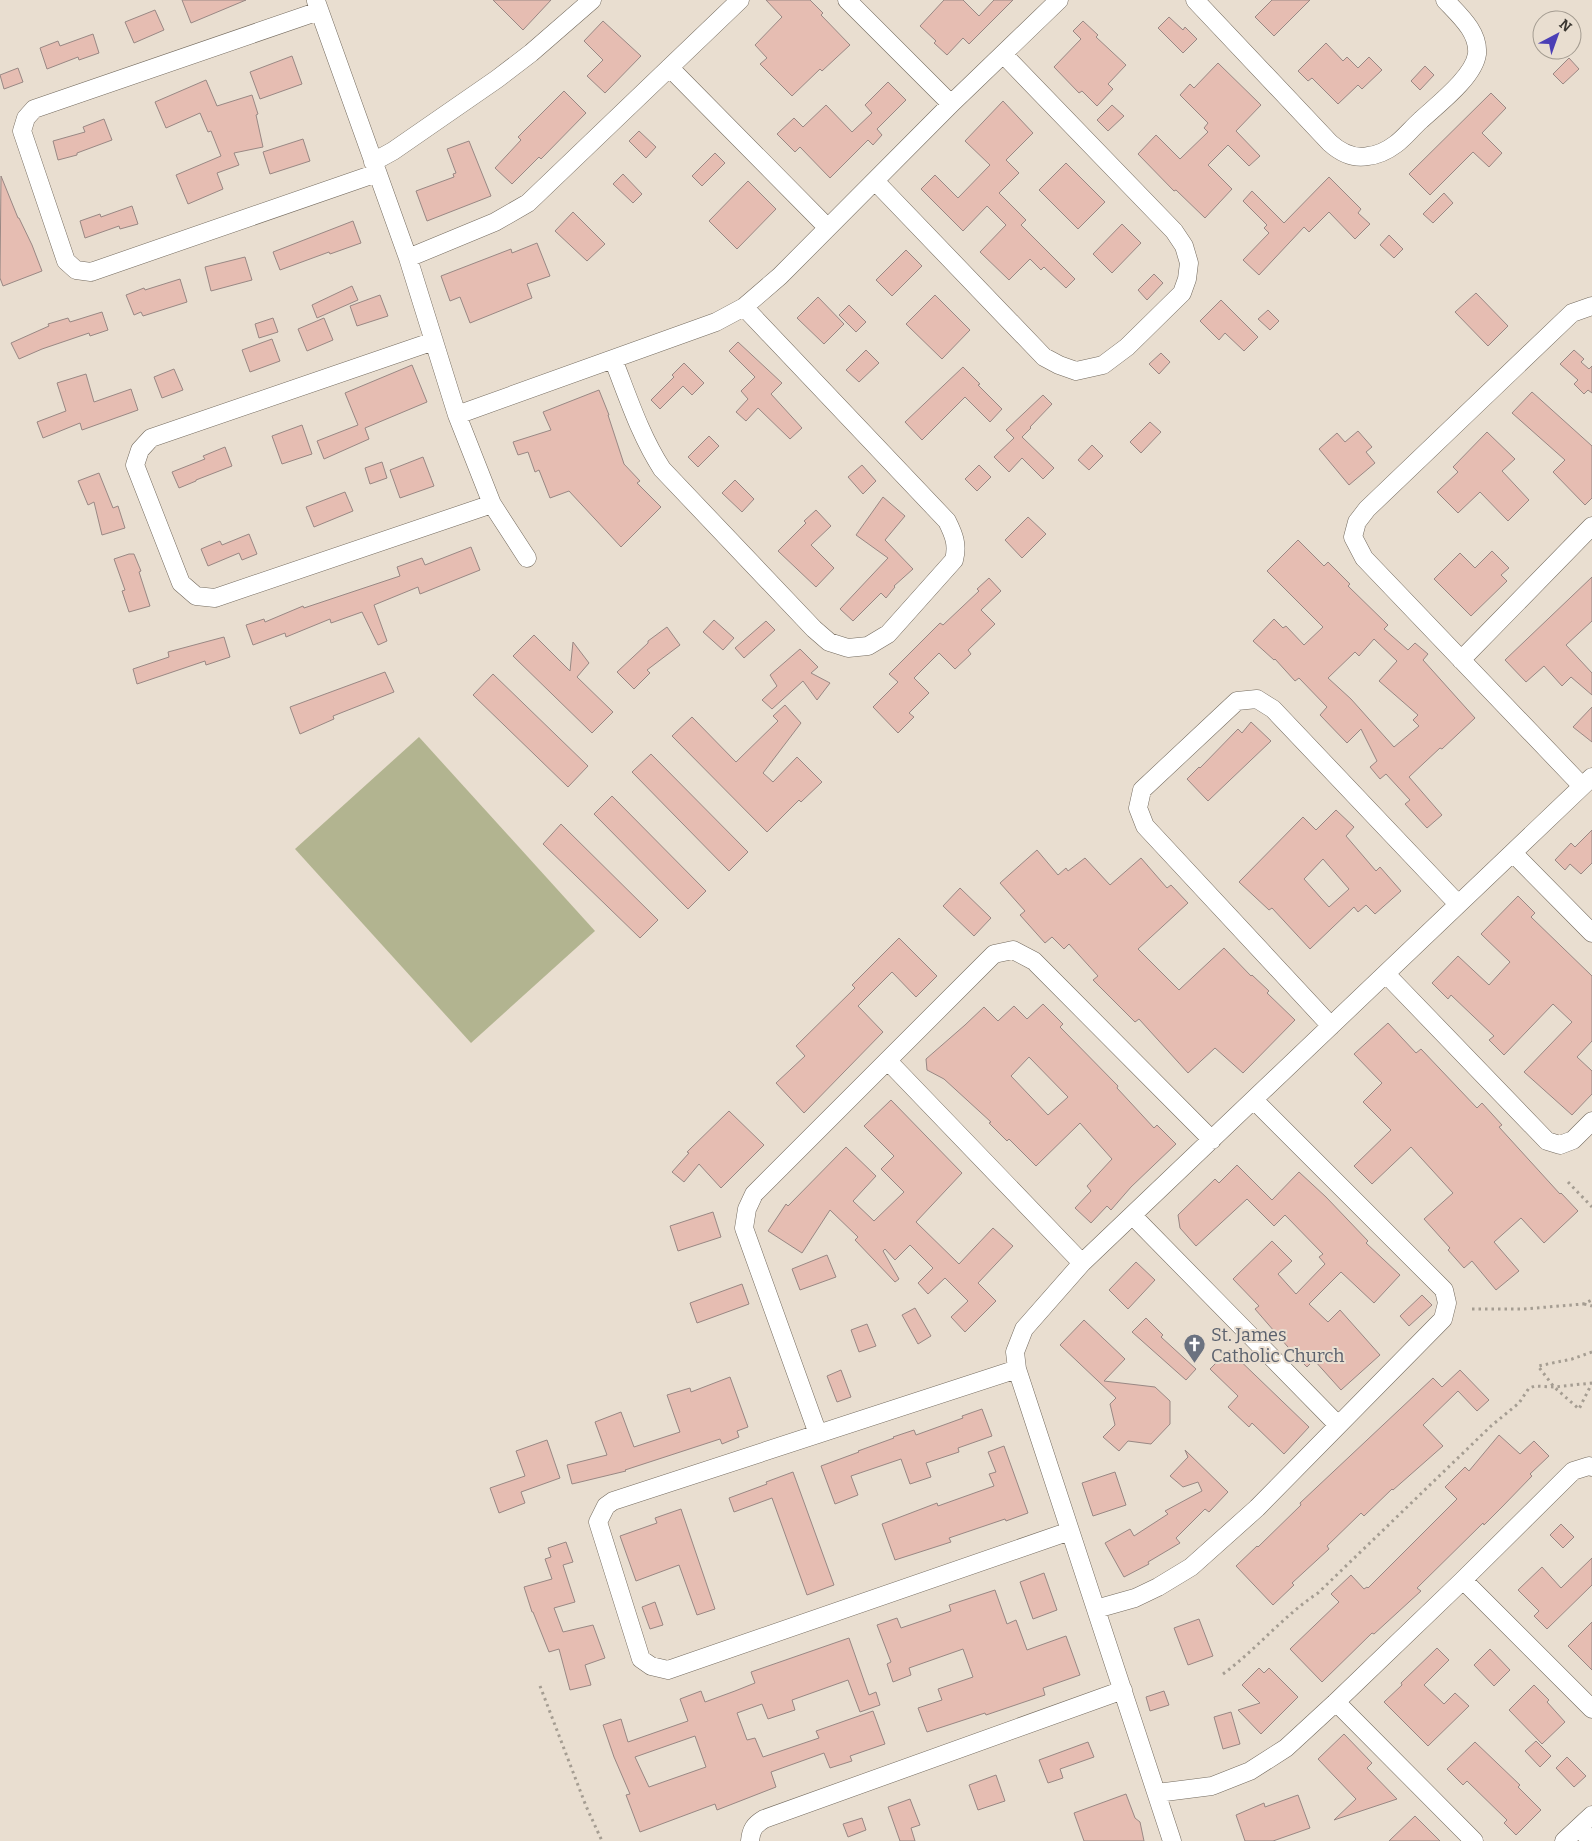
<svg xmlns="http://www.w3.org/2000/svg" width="1592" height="1841" viewBox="0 0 1592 1841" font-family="Bitter,serif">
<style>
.green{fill:#b2b490}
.building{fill:#e6bdb2;stroke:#998884;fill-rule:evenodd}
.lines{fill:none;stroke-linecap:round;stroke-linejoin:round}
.minor-casing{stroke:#736a5e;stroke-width:19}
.path{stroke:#a59d92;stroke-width:3;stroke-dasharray:2.5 4;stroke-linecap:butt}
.minor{stroke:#fff;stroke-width:18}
.labels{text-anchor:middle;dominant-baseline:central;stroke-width:4;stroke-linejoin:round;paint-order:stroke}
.worship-label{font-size:18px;fill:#5b616d;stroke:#e9ded0;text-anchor:start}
</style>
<rect width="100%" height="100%" fill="#e9ded0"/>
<path class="green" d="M419,737L595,931L471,1043L295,849Z"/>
<path class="building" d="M182,0H246L191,23Z
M493,0H551L523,30Z
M766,0H810L823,13L821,15L850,45L822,71L820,69L792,96L760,64L767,58L755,45L782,17Z
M944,0H963L979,16L994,0H1013L969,44L963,38L947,55L934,43L936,41L920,26Z
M1272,0H1310L1274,36L1255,17Z
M155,10L164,30L134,43L125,22Z
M1169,17L1183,30L1185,27L1197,39L1183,53L1158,28Z
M603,21L641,56L605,93L587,76L603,60L584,41Z
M1083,21L1098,35L1096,37L1126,65L1108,84L1113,89L1097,106L1082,91L1079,93L1054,67L1081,39L1073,31Z
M93,34L99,53L79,60L78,57L47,69L40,48L58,41L60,46Z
M1326,43L1343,61L1347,57L1358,68L1369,57L1382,70L1362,89L1358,85L1338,104L1312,78L1308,81L1298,71Z
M292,56L302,84L260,99L250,72Z
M1569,58L1579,69L1563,84L1553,74Z
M1218,63L1261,105L1236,131L1260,156L1249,166L1228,145L1208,165L1232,189L1205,218L1176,190L1174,191L1138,154L1156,135L1180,159L1208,132L1204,128L1208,123L1180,95L1190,84L1194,88Z
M1425,66L1434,75L1420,90L1411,81Z
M18,68L23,82L4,89L0,75Z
M206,80L217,106L252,95L258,114L256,115L263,147L234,153L239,165L217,173L223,189L188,204L176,175L221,156L211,131L208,132L200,113L166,128L155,102Z
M888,82L906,100L877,129L882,135L873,145L868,140L830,178L800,147L795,152L777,134L794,118L803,127L826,105L852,132L872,113L865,105Z
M564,91L586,113L541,159L539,157L512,184L495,168L521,140L518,137Z
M1491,93L1506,108L1482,133L1502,153L1489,167L1473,152L1430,195L1409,174Z
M1003,101L1033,133L1006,160L1019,173L999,193L1026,220L1021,225L1075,279L1066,288L1044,267L1041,270L1030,259L1009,280L980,252L1006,225L987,206L963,231L921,189L935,175L958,198L990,165L965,141Z
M1112,105L1124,116L1108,131L1097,120Z
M104,119L112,140L77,153V155L58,160L53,141L85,132L83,127Z
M639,131L656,147L646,158L629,141Z
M303,139L310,161L270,174L263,152Z
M469,141L491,196L427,221L416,191L454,177L453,174L456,173L447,149Z
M715,153L725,163L702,186L692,176Z
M1066,163L1105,202L1078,229L1039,190Z
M623,174L642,194L633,203L613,184Z
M1,176L18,218H19L32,245L42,271L3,286L0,278Z
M1329,177L1361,209L1358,213L1370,224L1355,239L1329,212L1309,232L1304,227L1259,275L1243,260L1269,233L1264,228L1267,225L1243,201L1252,191L1284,223Z
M748,181L776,209L737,249L709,221Z
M1444,193L1453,203L1433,223L1423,214Z
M132,206L138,224L120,229L119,226L85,238L80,221L100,214L101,217Z
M573,212L605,244L587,261L555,231Z
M353,221L361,243L330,254L329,252L280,270L273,252Z
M1122,224L1141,243L1112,273L1093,254Z
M1389,235L1403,249L1394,258L1380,245Z
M537,243L550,276L527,284L532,298L470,323L460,297L450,301L441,276L511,249L512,253Z
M906,250L922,266L892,296L876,280Z
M245,257L252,280L211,291L205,267Z
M1154,274L1163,283L1147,300L1138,290Z
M180,279L187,302L143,316L141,312L134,315L126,295L144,288L145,290Z
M352,286L358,300L317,318L312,305Z
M1476,293L1508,326L1488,346L1455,312Z
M380,295L388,316L357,326L350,306Z
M935,295L970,330L942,359L906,324Z
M818,297L844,324L824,344L797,318Z
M1221,300L1258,337L1244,351L1225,333L1219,340L1200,321Z
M849,305L866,322L856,332L839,315Z
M1268,310L1279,321L1270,330L1258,319Z
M102,312L108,330L90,336L89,333L42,349L19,359L11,343L49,326L48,324L68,318L70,322Z
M273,318L278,332L259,338L255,324Z
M324,318L333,340L307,351L298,329Z
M272,339L280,361L250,372L242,350Z
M738,342L782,383L771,394L802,428L790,439L758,408L746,421L736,412L748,399L741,391L755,377L729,351Z
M866,350L879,363L859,382L846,370Z
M1574,350L1584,359L1581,362L1589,369L1592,366V393L1588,390L1584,394L1574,384L1578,380L1560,364Z
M1161,353L1170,362L1159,374L1149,364Z
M684,363L704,383L692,395L683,386L660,409L651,400L674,377L672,375Z
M412,365L427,402L365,428L369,439L324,459L317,441L358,425L345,393Z
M963,367L980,384L978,385L1002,409L990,422L965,397L922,440L905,422Z
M174,369L183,390L162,398L154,377Z
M86,374L94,402L131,389L138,410L82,430L80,423L43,438L37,422L66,411L57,383Z
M599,390L609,415H608L624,464L640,481L637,483L661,507L621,547L569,491L550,498L539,470L535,472L528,452L518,455L513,442L551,430L543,412Z
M1532,392L1592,446V498L1585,505L1553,472L1565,460L1512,413Z
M1043,395L1052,404L1030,427L1031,428L1022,437L1054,468L1043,479L1022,458L1009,472L994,457L1014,438L1006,430Z
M1150,422L1161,432L1141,453L1130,442Z
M302,425L312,454L282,464L272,436Z
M1358,431L1372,447L1366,452L1375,463L1349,485L1319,449L1337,433L1345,442Z
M1487,432L1515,459L1502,471L1529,500L1508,521L1480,492L1458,513L1437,492L1458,472L1453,467Z
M709,436L719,446L698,467L688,457Z
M1092,445L1103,456L1089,470L1078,460Z
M225,447L232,466L196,480V481L179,488L172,472L205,459L203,456Z
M423,457L434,486L400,498L390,470Z
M382,462L387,478L370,484L365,468Z
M862,465L876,481L863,494L848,477Z
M979,465L991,477L977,491L965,479Z
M99,473L113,508L118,506L125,528L102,535L94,502L88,505L78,481Z
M735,480L754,499L742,512L722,493Z
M345,492L353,511L314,527L306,507Z
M883,497L905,516L885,540L913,569L894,586L895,587L886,598L881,593L853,621L840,609L888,558L856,535Z
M816,510L831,526L811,545L834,568L816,587L778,551L806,523L804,521Z
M1028,517L1046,534L1022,558L1005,540Z
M249,534L257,554L242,560L239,553L208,566L201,549L220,541L222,545Z
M1298,540L1324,566L1328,562L1350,584L1348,586L1388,625L1384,629L1408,650L1415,643L1428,654L1423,660L1475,718L1442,749L1440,748L1409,777L1442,815L1427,828L1405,804L1410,800L1386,774L1380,779L1370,767L1377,761L1361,729L1347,743L1320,715L1327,707L1299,678L1295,681L1275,659L1274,660L1253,641L1274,619L1283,628L1286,626L1304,645L1323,627L1267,571ZM1374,639L1397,661L1379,681L1418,715L1413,720L1419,726L1394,747L1351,699L1328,678L1355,652L1359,656Z
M471,547L480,570L420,594L418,587L374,605L387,641L378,645L362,612L331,623L330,619L286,637L285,633L253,645L246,625L264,619L265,622L303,606L304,608L400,576L397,567L422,558L425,565Z
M1492,551L1509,568L1501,575L1507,581L1471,616L1434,579L1460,553L1475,568Z
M129,554H134L141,571L139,572L150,606L129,612L122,591L125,590L114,559Z
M1592,577V621L1566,645L1592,673V695L1571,677L1562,686L1544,666L1526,682L1505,660Z
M989,578L1001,591L981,610L995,624L968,650L971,654L955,669L939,653L914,678L929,693L909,713L914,717L898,733L873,707L898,682L889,674L940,623L943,625L979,591L977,589Z
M714,620L734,638L723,650L703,632Z
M766,621L775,630L744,658L735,648Z
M667,627L680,645L647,670L650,673L634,689L617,672L648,643V641Z
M534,635L570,671L573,642L589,663L577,677L613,712L592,733L513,656Z
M224,637L230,657L206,665L205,661L137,684L133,669L169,657L168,652Z
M800,649L818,667L811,673L830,683L817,700L803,681L772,709L762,700L777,686L770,675Z
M385,672L394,692L333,716L334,719L300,734L290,707Z
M493,674L588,766L568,787L473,695Z
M785,705L801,723L763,773L773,782L797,757L822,782L801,802L799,800L767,832L672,736L692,717L736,762L778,721L773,716Z
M1592,707V742L1573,727Z
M1251,722L1271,741L1208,801L1187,779L1199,767L1200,768L1238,729L1242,733Z
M651,754L748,852L729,871L632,772Z
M612,796L706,891L688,909L594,814Z
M1336,810L1354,827L1346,836L1376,871L1380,867L1401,891L1375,914L1366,905L1358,912L1354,907L1310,949L1272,908L1269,910L1239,882L1303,817L1316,830ZM1323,859L1349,889L1329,907L1304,879Z
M561,824L658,920L640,938L543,844Z
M1592,830V863L1581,874L1570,864L1565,870L1555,860L1571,843L1575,847Z
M1037,850L1058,875L1066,868L1068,871L1085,858L1110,885L1141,858L1167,888L1171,885L1188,903L1138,949L1179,990L1224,948L1251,976L1252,975L1269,991L1267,993L1295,1020L1243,1073L1215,1048L1188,1073L1139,1019L1135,1022L1093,980L1098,976L1069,944L1064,949L1052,937L1045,943L1020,915L1025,911L1000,883Z
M960,888L991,918L974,936L943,906Z
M1518,896L1535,913L1531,917L1592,976V1041L1577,1057L1592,1071V1094L1572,1115L1524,1072L1572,1022L1553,1004L1504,1055L1489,1040L1494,1036L1451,995L1448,999L1432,983L1458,956L1489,985L1510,962L1481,934Z
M899,938L937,976L916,997L892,972L858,1006L883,1032L804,1113L776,1083L805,1056L796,1046L855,988L852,985Z
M1043,1004L1063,1024L1060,1027L1118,1086L1117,1088L1154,1128L1157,1125L1176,1144L1131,1187L1111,1210L1107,1206L1091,1223L1075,1208L1091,1191L1087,1186L1112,1159L1080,1123L1036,1166L1009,1139L1007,1141L989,1123L991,1122L944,1079L927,1070L926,1059L965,1025L984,1007L998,1021L1014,1006L1027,1019ZM1029,1057L1068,1097L1048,1115L1011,1076Z
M1388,1023L1416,1053L1421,1049L1477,1108L1482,1103L1502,1125L1499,1127L1560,1194L1561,1193L1578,1211L1544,1243L1521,1218L1494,1242L1519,1271L1496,1290L1472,1261L1464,1268L1448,1250L1450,1248L1424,1219L1453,1193L1411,1147L1372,1184L1354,1166L1391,1130L1363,1102L1382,1083L1354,1054Z
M891,1100L962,1173L916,1222L959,1264L993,1228L1013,1246L978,1283L996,1301L965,1332L951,1317L968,1301L945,1278L928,1294L918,1283L933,1268L910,1245L895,1260L885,1249L883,1251L899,1279L895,1282L855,1240L858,1237L830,1210L802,1253L768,1231L786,1204L788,1206L846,1147L876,1176L853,1201L874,1221L904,1192L881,1169L894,1156L864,1126Z
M729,1111L764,1145L721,1188L699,1164L684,1182L672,1172L689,1153L687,1152Z
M1237,1165L1272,1200L1299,1172L1326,1197L1368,1241L1366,1243L1400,1275L1374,1303L1341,1272L1309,1304L1328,1322L1340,1310L1380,1355L1341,1390L1314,1360L1307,1367L1294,1354L1255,1309L1259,1306L1233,1279L1272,1241L1292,1261L1278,1274L1296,1294L1325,1264L1319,1257L1323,1254L1285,1215L1274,1226L1247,1199L1196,1246L1180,1228L1178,1215L1215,1179L1219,1183Z
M713,1212L721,1237L678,1251L670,1226Z
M827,1255L836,1277L800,1290L792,1269Z
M1136,1262L1155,1280L1128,1309L1109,1290Z
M742,1284L749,1304L697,1323L690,1303Z
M1422,1295L1432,1305L1409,1326L1400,1316Z
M915,1308L931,1336L918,1344L902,1315Z
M1146,1318L1163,1335L1161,1337L1196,1369L1186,1380L1132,1332Z
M1084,1320L1125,1359L1104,1381L1155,1387L1170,1401V1424L1151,1444L1128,1441L1119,1451L1103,1437L1115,1425L1110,1404L1116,1398L1060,1345Z
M867,1324L876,1346L859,1352L851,1330Z
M1229,1350L1309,1427L1284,1454L1252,1423L1249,1427L1228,1407L1238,1396L1210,1369Z
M841,1370L851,1397L837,1402L827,1376Z
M1460,1370L1489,1400L1477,1411L1458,1391L1423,1425L1443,1446L1393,1490L1392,1489L1364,1516L1361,1513L1327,1546L1329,1549L1292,1583L1294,1585L1273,1605L1236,1566L1257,1546L1258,1547L1301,1505L1300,1503L1433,1378L1442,1387Z
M730,1377L748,1427L737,1431L739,1437L722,1444L720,1439L625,1470L626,1471L572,1484L567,1465L607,1455L595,1422L621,1412L634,1447L680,1432L667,1395L690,1388L691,1392Z
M982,1409L992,1436L958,1448L959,1452L926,1463L931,1477L910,1484L901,1459L851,1476L858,1495L835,1504L821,1466L859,1452L858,1451L894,1438L893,1437L914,1430L916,1435L963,1418L962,1416Z
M1499,1435L1520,1454L1534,1441L1549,1456L1530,1474L1532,1476L1502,1507L1484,1525L1483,1523L1417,1588L1421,1591L1374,1634L1372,1633L1322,1682L1290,1649L1339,1602L1331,1594L1351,1575L1364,1589L1367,1587L1368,1588L1457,1499L1445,1487L1465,1467L1469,1471Z
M547,1440L560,1478L521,1492L525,1503L499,1513L490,1488L525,1476L516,1451Z
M1004,1446L1028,1513L1006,1521L1005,1519L949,1538L951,1542L895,1560L882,1524L937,1503L938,1506L994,1486L989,1474L996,1472L988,1452Z
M1185,1450L1228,1492L1209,1512L1205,1509L1176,1538L1180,1543L1148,1562L1149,1564L1124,1577L1105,1543L1130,1529L1134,1536L1168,1514L1165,1511L1202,1491L1198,1482L1183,1487L1170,1476L1188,1457Z
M793,1472L834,1585L807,1595L772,1498L734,1512L729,1498L767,1484L766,1482Z
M1115,1472L1126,1505L1093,1516L1082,1483Z
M681,1509L715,1609L697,1615L679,1565L636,1581L620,1536L657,1523L655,1518Z
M1561,1524L1574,1537L1563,1548L1550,1535Z
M566,1542L573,1562L563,1565L575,1602L554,1608L563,1632L593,1625L605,1658L585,1665L591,1685L570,1690L559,1649L549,1652L533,1612H532L524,1587L552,1579L545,1559L551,1557L548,1548Z
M1592,1558V1585L1547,1629L1534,1616L1539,1611L1518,1590L1542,1567L1561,1588Z
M1044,1573L1057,1610L1033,1619L1020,1582Z
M995,1590L1007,1624L1016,1620L1027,1650L1066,1636L1080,1675L1043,1688L1045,1695L986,1715L985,1713L927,1732L918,1708L942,1700L938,1689L973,1677L963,1649L909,1668L911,1675L893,1682L887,1664L891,1662L877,1625L897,1618L901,1628L951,1611L949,1605Z
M655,1602L663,1625L650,1629L642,1607Z
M1199,1619L1213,1656L1188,1665L1174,1628Z
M1592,1622V1670L1568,1646Z
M849,1638L869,1695L876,1692L880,1705L860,1712L848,1680L792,1700L795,1710L768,1719L762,1704L737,1713L747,1740L755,1738L763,1757L819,1738L816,1731L873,1711L885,1744L850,1756L852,1761L830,1768L824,1753L771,1772L776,1787L717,1810L715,1804L640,1832L626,1795L630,1794L614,1757L603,1725L621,1719L628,1742L688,1721L680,1699L701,1691L705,1702L735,1691L755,1683L751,1672ZM695,1736L706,1767L649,1787L635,1757Z
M1437,1648L1449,1660L1424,1685L1444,1704L1455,1693L1469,1706L1428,1746L1384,1702L1402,1685L1401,1683Z
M1490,1649L1510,1670L1494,1686L1474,1665Z
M1259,1668L1264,1673L1269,1668L1298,1697L1261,1734L1238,1710L1260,1703L1242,1685Z
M1534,1685L1549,1700L1547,1702L1565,1722L1542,1744L1509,1710Z
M1164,1691L1169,1705L1150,1711L1146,1697Z
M1231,1712L1240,1744L1223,1749L1214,1717Z
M1344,1734L1372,1763L1367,1768L1397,1799L1334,1820L1356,1799L1318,1759Z
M1536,1741L1551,1756L1540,1767L1525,1751Z
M1088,1742L1094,1757L1060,1769L1063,1778L1048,1783L1039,1760Z
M1475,1742L1520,1785L1518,1787L1541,1810L1516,1835L1504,1823L1507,1820L1467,1781L1463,1785L1447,1769Z
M1567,1757L1586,1776L1574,1787L1556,1768Z
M996,1775L1005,1801L978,1810L969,1785Z
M1126,1794L1135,1818L1140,1822L1144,1841H1084L1074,1813Z
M1298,1795L1310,1828L1273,1841H1245L1236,1815L1264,1803L1265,1807Z
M910,1799L920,1825L911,1828L915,1841H900L888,1807Z
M1415,1816L1440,1841H1389Z
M862,1818L866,1830L848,1837L843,1824Z"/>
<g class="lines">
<defs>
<path id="minor" d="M847,0L951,104
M1195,0L1330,143C1340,152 1353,159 1368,156C1378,155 1388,150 1396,144C1405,137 1412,128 1421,120C1437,105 1474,77 1477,54C1479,32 1459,15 1445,0
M316,1L408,258L457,415L492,504L527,558
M319,11L34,109L26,118L22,131L66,261L76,270L91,272L377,173
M670,68L827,227
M373,162L393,151L497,79L531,53L592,0
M875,181L1044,357L1059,365L1076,371L1103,365L1127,347L1182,293L1187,279L1189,263L1184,246L1174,231L1003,54
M408,258L495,222L528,203L740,0
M434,341L151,438L140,450L135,465L181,583L196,596L215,598L492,504
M613,359C628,397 640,435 662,469L814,629L829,642L848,648L868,646L888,634L954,560C958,545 954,535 947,521L744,307
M457,415L716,322L744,307L780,276L951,104L1059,0
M1461,660L1592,526
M1582,786L1364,558L1353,537L1357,522L1367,509L1572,313L1592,306
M1513,853L1592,933
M1386,974L1547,1141L1560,1145L1573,1140L1592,1121
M1331,1026L1145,826L1138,808L1142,790L1237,701L1257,699L1273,709L1458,904
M888,1061L1082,1263
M1133,1216L1338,1425
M1017,1369L613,1501L606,1506L598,1522L641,1659L651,1666L668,1670L1070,1531
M818,1434L744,1228L747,1209L754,1194L994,954L1013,950L1034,961L1212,1140
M1463,1580L1592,1709
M1096,1609L1135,1598L1158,1587L1191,1567L1257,1508L1443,1319L1447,1303L1444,1290L1254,1100
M1336,1702L1474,1841
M1157,1793L1212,1786L1250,1771L1286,1748L1336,1702L1463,1580L1573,1471L1589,1466L1592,1467
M1579,1828L1592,1841
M750,1841C751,1830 754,1825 764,1819L1123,1690
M1172,1841L1017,1369L1015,1352L1024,1329L1082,1263L1592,777
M1564,1841L1592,1815"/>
</defs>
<use href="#minor" class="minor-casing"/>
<path class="path" d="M1568,1182L1592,1207
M1584,1304L1592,1306
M1472,1309H1524L1583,1304L1592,1300
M1592,1352L1572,1359L1538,1366L1554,1387L1579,1409L1592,1383
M1223,1674C1257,1649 1283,1616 1318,1593L1491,1426L1519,1403L1529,1388L1535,1386L1554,1387L1592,1383
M540,1686L586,1806L602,1841"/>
<use href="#minor" class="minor"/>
</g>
<defs>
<symbol id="church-pin" viewBox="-11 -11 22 30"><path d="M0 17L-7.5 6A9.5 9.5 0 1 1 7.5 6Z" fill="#6b7280" stroke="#e9ded0"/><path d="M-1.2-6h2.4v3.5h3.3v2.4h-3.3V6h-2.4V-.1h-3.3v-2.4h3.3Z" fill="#fff"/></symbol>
</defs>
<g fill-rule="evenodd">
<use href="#church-pin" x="1182" y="1332" width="25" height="34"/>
</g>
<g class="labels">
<g class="worship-label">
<text x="1211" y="1335">St. James<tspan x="1211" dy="21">Catholic Church</tspan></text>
</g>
</g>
<g transform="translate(1557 35) rotate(41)"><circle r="24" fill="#e9ded0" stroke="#a39b90"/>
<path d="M0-4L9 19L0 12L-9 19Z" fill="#4b3fb6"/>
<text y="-8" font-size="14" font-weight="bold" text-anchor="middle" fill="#3a3630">N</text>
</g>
</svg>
